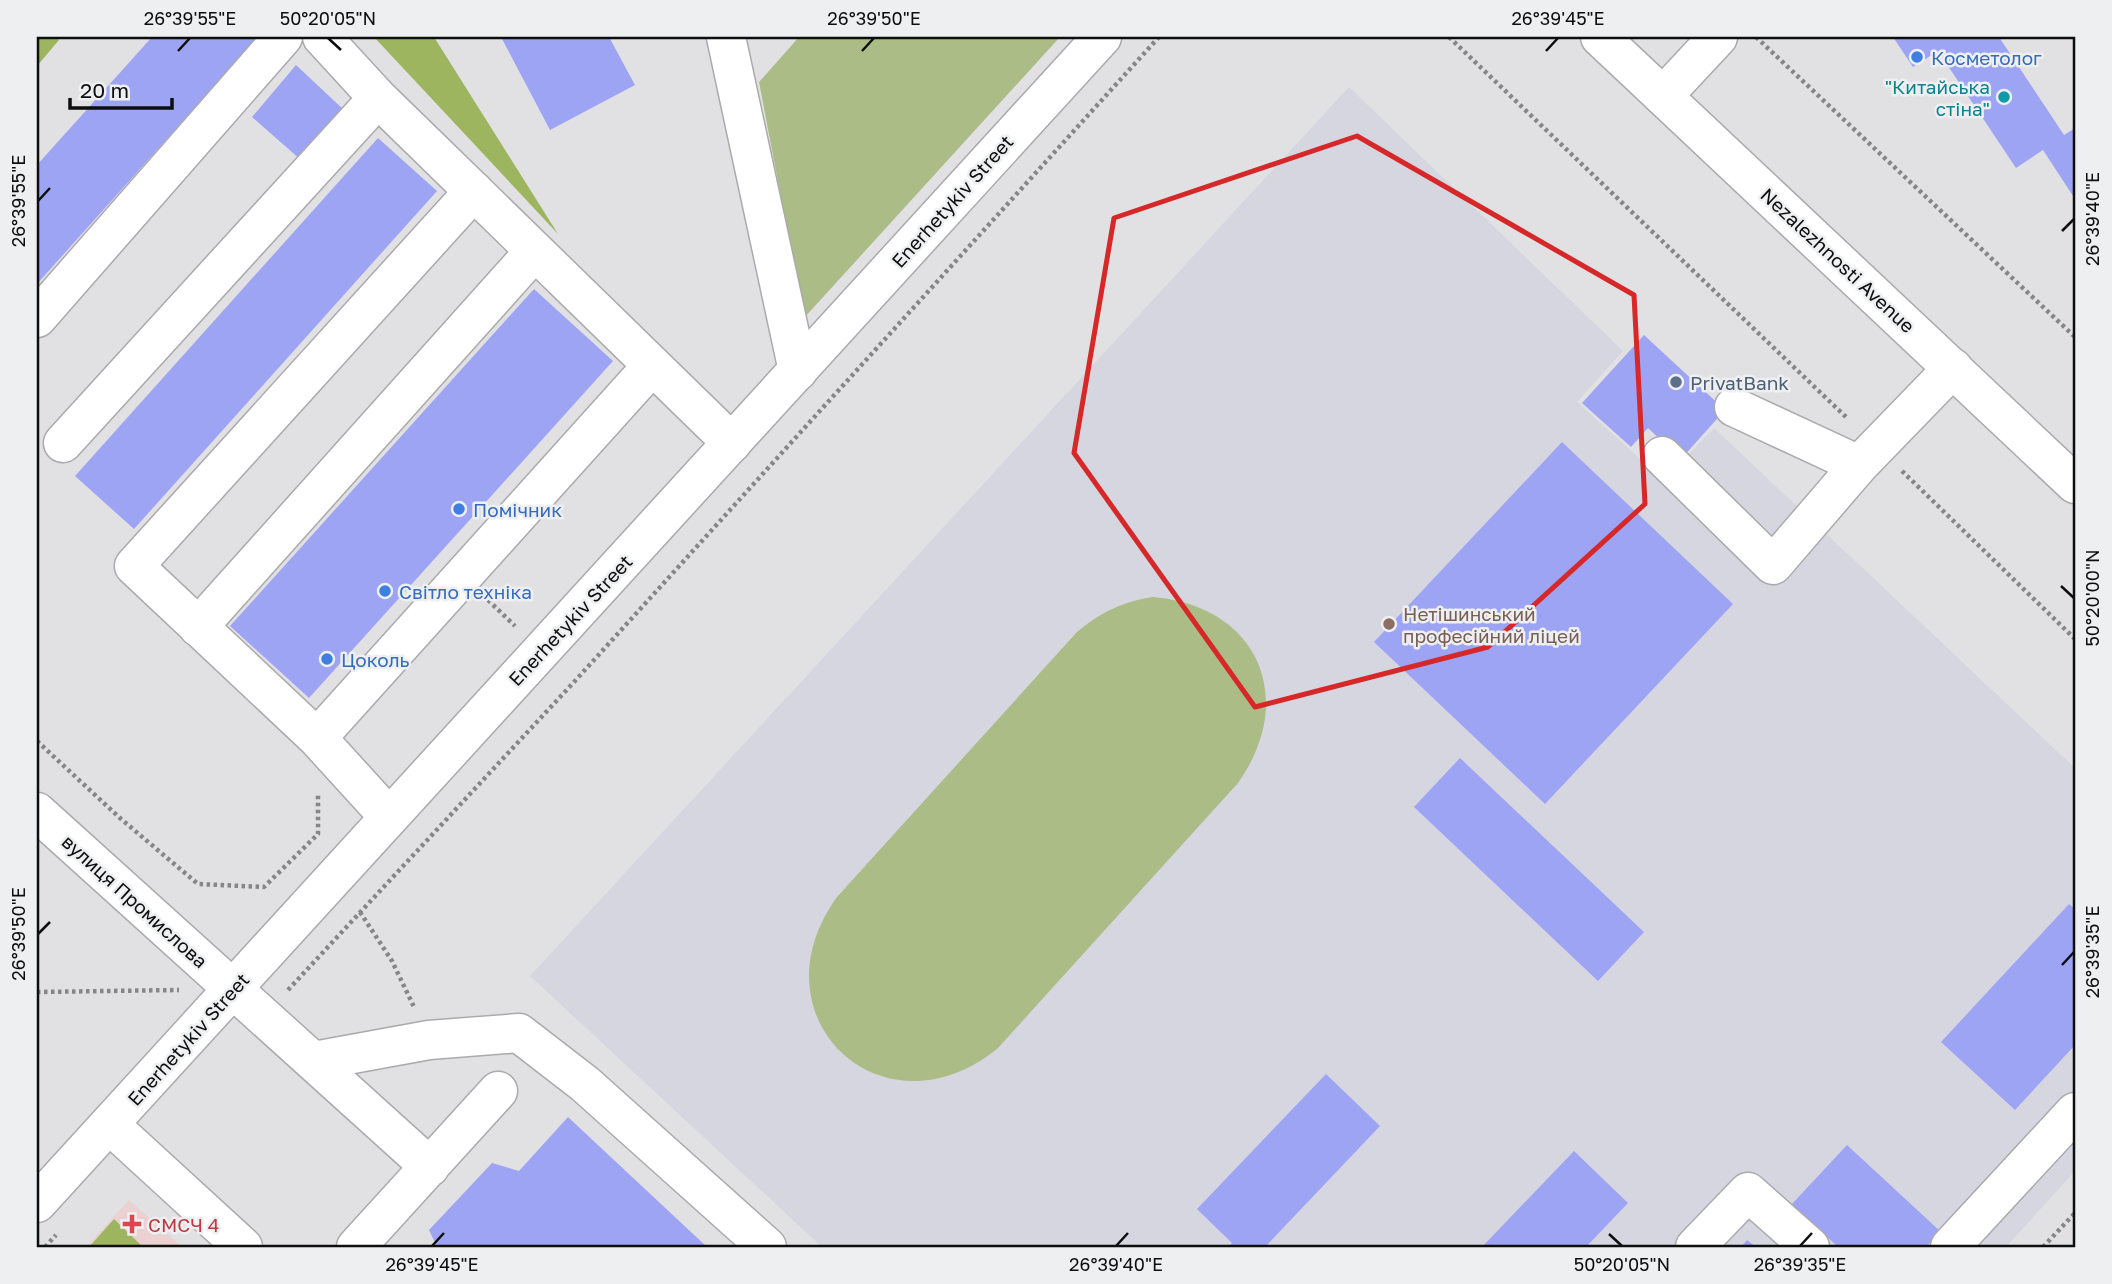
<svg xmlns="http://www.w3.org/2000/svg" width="2112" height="1284" viewBox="0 0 2112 1284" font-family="'Golos Text',sans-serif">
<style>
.built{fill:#d5d6e0}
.medical{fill:#ebd1d1}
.green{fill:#acbc87}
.forest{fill:#9eb560}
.building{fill:#9da4f4}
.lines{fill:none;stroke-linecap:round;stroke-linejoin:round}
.minor-casing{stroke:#aaaaad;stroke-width:41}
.major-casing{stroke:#aaaaad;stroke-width:41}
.path{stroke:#868688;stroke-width:4.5;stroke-dasharray:3.5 3.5;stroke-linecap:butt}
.minor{stroke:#fff;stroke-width:38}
.major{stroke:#fff;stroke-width:38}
.marked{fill:none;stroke:#d62828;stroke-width:5;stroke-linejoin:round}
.ticks{fill:none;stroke:#0e0e0f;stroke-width:2.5}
.shop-dot{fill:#3f7fe0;stroke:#eeeff1;stroke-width:2.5}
.culture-dot{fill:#0f9aa8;stroke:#eeeff1;stroke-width:2.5}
.service-dot{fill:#5c6f8a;stroke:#eeeff1;stroke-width:2.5}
.education-dot{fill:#8d6e63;stroke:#eeeff1;stroke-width:2.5}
.health-dot{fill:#e0444e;stroke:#eeeff1;stroke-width:2.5}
.labels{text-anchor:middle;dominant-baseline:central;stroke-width:5;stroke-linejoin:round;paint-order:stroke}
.shop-label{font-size:19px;fill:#366cbe;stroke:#eeeff1;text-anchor:start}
.culture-label{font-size:19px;fill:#0d838f;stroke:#eeeff1;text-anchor:end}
.street-label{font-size:19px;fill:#0e0e0f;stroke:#eeeff1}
.service-label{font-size:19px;fill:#4e5e75;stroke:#eeeff1;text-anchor:start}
.education-label{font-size:19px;fill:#785e54;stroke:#eeeff1;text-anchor:start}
.health-label{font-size:19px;fill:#be3a42;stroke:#eeeff1;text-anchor:start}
.neatline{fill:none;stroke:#0e0e0f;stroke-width:2.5}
.ticks-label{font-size:18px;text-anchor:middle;fill:#0e0e0f}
</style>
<rect width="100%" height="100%" fill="#e1e1e4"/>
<path class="built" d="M1349,87L1623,351L1577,402L1664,480L1714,428L2075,768V1171L2006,1247H822L530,976Z"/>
<path class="medical" d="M129,1200L182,1247H86Z"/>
<path class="green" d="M799,37H1060L804,318L759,82Z
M1153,597C1258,606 1298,698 1238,783L998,1048C884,1142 750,1018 837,897L1077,632C1101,612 1122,602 1153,597Z"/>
<path class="forest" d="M37,37H56L59,40L37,66Z
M374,37H434L558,234Z
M114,1219L143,1247H89Z"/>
<path class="building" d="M152,37H258L37,284V165Z
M501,37H609L635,85L550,130Z
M1893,37H1999L2064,135L2075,128V199L2043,150L2016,168L1938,51L1913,67Z
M296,65L344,110L301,160L252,117Z
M378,138L437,191L134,529L75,476Z
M534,289L613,361L309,698L230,626Z
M1644,335L1725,410L1681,459L1648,428L1631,447L1582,403Z
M1562,442L1733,604L1545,804L1374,642Z
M1460,758L1644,932L1598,981L1414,807Z
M2069,904L2075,909V1045L2015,1110L1941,1042Z
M1326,1074L1380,1126L1265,1247H1228L1232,1243L1197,1209Z
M568,1117L707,1247H437L429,1230L492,1163L519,1171Z
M1847,1145L1941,1232L1926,1247H1838L1792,1204Z
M1574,1151L1628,1203L1586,1247H1482Z
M1747,1240L1756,1247H1741Z"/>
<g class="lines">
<defs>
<path id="minor" d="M322,37L378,98
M726,37L798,371
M1663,96L1718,37
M37,318L283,37
M1734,407L1859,465
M63,443L378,98L732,443
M1662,456L1773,565L1859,465L1953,368
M198,627L533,253
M317,738L651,367
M37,812L430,1167
M389,817L317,738L134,566L474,191
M314,1061L429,1040L519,1033L585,1084L767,1247
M110,1125L243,1247
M356,1247L498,1091
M1695,1247L1748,1192L1810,1247
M1950,1247L2075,1112"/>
<path id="major" d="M1600,37L2075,484
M37,1203L1102,37"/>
</defs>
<use href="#minor" class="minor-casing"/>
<use href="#major" class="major-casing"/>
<path class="path" d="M1449,37L1846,417
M1756,37L2075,337
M1902,471L2075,639
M488,600L515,626
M37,741L121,819L198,884L264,887L318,834V793
M360,912L392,961L414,1007
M288,990L574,682L1159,37
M37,992L179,990
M45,1247L56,1235
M2043,1247L2075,1213"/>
<use href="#minor" class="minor"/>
<use href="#major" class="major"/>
</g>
<path class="marked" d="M1357,136L1634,295L1645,504L1488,647L1255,707L1074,453L1114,218Z"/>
<path class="ticks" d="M328,38L341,50M178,51L190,38M862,51L874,38M1546,51L1558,38M38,201L50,188M2062,231L2074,219M2061,586L2074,598M38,934L50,922M2062,965L2074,952M1609,1234L1622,1246M432,1246L444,1233M1116,1246L1128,1233M1800,1246L1812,1233"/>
<g class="shop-dot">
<circle cx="1917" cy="57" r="7"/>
<circle cx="459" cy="509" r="7"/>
<circle cx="385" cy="591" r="7"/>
<circle cx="327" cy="659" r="7"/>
</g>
<circle class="culture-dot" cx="2004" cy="97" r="7"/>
<circle class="service-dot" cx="1676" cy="382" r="7"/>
<circle class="education-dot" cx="1389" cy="624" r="7"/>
<path class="health-dot" d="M128.5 1213.5h7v7h7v7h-7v7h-7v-7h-7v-7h7z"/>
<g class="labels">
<g class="shop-label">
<text x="1931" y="57">Косметолог</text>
<text x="473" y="509">Помічник</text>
<text x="399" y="591">Світло техніка</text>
<text x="341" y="659">Цоколь</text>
</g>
<g class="culture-label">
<text x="1990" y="86">"Китайська<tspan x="1990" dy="22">стіна"</tspan></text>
</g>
<g class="street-label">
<text transform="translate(952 201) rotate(-48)">Enerhetykiv Street</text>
<text transform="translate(1838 260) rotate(43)">Nezalezhnosti Avenue</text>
<text transform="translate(570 620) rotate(-47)">Enerhetykiv Street</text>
<text transform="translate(135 901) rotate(42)">вулиця Промислова</text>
<text transform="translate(188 1039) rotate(-48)">Enerhetykiv Street</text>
</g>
<g class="service-label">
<text x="1690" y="382">PrivatBank</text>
</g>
<g class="education-label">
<text x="1403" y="613">Нетішинський<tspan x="1403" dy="22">професійний ліцей</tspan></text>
</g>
<g class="health-label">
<text x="148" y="1224">СМСЧ 4</text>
</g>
</g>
<rect width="2112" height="1284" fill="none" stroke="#eeeff1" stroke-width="77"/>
<path d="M70 98v10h102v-10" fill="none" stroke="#0e0e0f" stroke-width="3.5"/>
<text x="80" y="98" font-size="21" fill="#0e0e0f" stroke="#eeeff1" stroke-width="5" paint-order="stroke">20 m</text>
<rect x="38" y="38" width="2036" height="1208" class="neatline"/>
<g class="ticks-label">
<text x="190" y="25">26°39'55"E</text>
<text x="328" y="25">50°20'05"N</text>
<text x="874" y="25">26°39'50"E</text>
<text x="1558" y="25">26°39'45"E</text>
<text transform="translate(19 201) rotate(-90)" y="6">26°39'55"E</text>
<text transform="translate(2093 219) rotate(-90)" y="6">26°39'40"E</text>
<text transform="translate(2093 598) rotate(-90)" y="6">50°20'00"N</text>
<text transform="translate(19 934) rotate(-90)" y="6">26°39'50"E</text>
<text transform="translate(2093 952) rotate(-90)" y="6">26°39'35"E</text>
<text x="432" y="1271">26°39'45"E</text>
<text x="1116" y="1271">26°39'40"E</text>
<text x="1622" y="1271">50°20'05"N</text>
<text x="1800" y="1271">26°39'35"E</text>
</g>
</svg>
